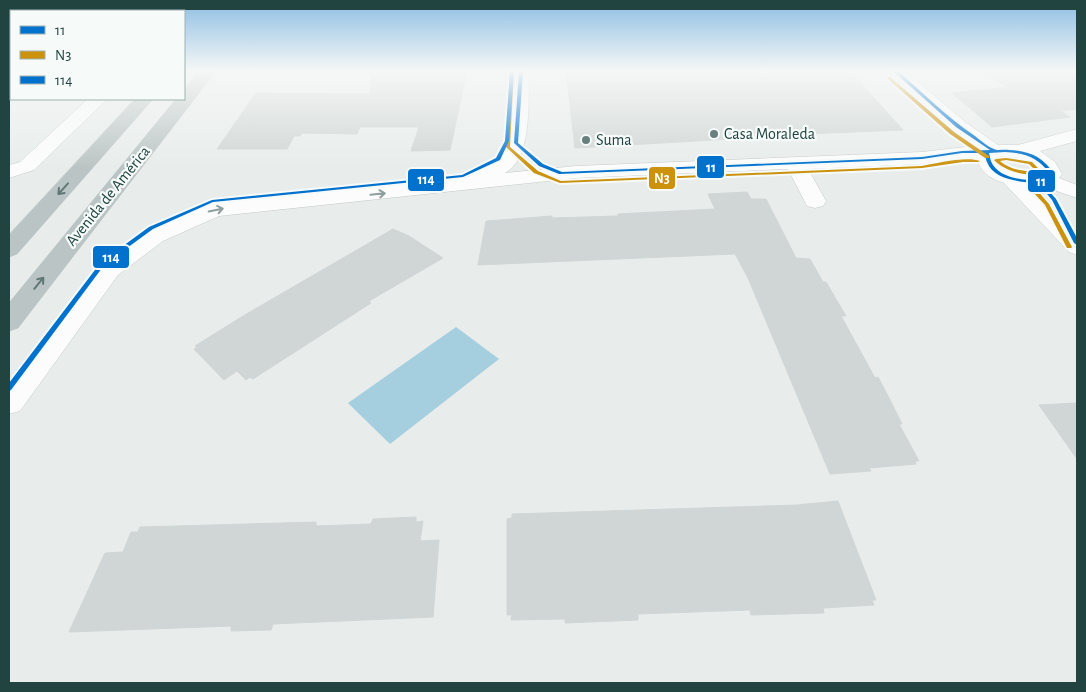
<svg xmlns="http://www.w3.org/2000/svg" width="1086" height="692" viewBox="0 0 1086 692" font-family="'Alegreya Sans',sans-serif">
<style>
.water{fill:#a5cedf}
.building{fill:#d0d6d5;stroke:#d0d6d5}
.lines{fill:none;stroke-linecap:round;stroke-linejoin:round}
.street-casing{stroke:#c4cac9;stroke-width:1}
.highway-casing{stroke:#c2cccb;stroke-width:1}
.street{fill:#fcfcfc;fill-rule:evenodd}
.highway{fill:#bbc4c4;fill-rule:evenodd}
.bus-1-casing{stroke:#f6fbfa;stroke-width:4}
.bus-2-casing{stroke:#f6fbfa;stroke-width:4}
.bus-3-casing{stroke:#f6fbfa;stroke-width:4}
.bus-1{fill:#0072ce;fill-rule:evenodd}
.bus-2{fill:#cc920d;fill-rule:evenodd}
.bus-3{fill:#0072ce;fill-rule:evenodd}
.oneway{stroke:#5f7775}
.oneway2{stroke:#8ea09e}
.poi-dot{fill:#677f7d;stroke:#f6fbfa;stroke-width:2}
.labels{text-anchor:middle;dominant-baseline:central;stroke-width:4.5;stroke-linejoin:round;paint-order:stroke}
.far-poi-label{font-size:16px;fill:#214441;stroke:#f6fbfa;text-anchor:start}
.far-street-label{font-size:16px;fill:#214441;stroke:#f6fbfa}
.line-badge{stroke:#f6fbfa;stroke-width:2}
.badge-label{font-size:14px;text-anchor:middle;font-weight:bold;fill:#fff}
</style>
<rect width="100%" height="100%" fill="#e8edec"/>
<path class="water" d="M456,327L499,359L390,444L348,403Z"/>
<path class="building" d="M372,71H467L450,150L411,151L419,127H360L357,134L302,133L300,136H294L287,149H217L256,93L370,94Z
M566,71H850L903,130L730,137L731,139L575,148Z
M982,71H1077V109L1061,111L1070,117L992,127L952,93L1007,87Z
M747,192L751,199H766L796,258L810,259L823,282H826L846,316H841L875,378L878,377L889,398L902,424H899L919,461H915L916,464L869,468L871,471L830,474L748,278L735,254L478,265L486,221L552,216V218L618,216V214L715,209L708,194Z
M393,229L409,236L443,258L369,301L371,303L253,379L250,377L246,380L237,371L224,380L194,349L197,348L195,346L243,316Z
M1077,403V459L1039,405Z
M838,501L876,600H872L874,605L823,608L824,613L751,615L750,610L638,614V620L565,623V619L511,620L512,615H507V519L512,518V514L797,505Z
M416,517V522L423,521L420,541L439,540L433,617L273,624L271,630L231,631V626L69,632L105,553L123,552L131,532H138L140,527L316,522V526L371,524L373,519Z"/>
<g class="lines">
<defs>
<path id="street" d="M513,71H529C528,100 533,158 505,173L576,166L922,152L974,146L951,130L887,71H905L965,122L998,145H1018L1077,129V141L1040,151L1055,162L1062,174L1059,178L1077,185V198L1045,187L1032,188L1077,233V255L1069,252L1004,183C991,179 980,172 977,159L971,158L922,164L808,169L826,201L823,206L815,208L807,206L788,169L576,178L219,216L163,241L118,275L20,411L9,414V380L100,263L147,231L214,203L468,177L497,161L506,143ZM997,157C1014,156 1033,157 1042,174C1029,179 1010,172 999,164Z
M88,99H107L34,170L9,178V165L20,162Z"/>
<path id="highway" d="M199,71H216L18,328L9,331V303L176,99H184V90Z
M135,99H153L17,254L9,257V235Z"/>
</defs>
<use href="#street" class="street-casing"/>
<use href="#highway" class="highway-casing"/>
<use href="#street" class="street"/>
<use href="#highway" class="highway"/>
<defs>
<path id="bus-1" d="M519,71H523L518,143L543,164L562,172L922,157L962,151L990,150L956,127L893,71H898C923,93 947,117 975,136C980,140 988,147 994,149C997,151 1004,149 1009,150C1030,151 1043,157 1054,174L1049,182L1042,183L1056,199L1077,238V245L1074,243L1052,200L1038,183C1020,182 994,180 987,162C986,161 985,154 985,153H962L922,159L559,174L539,166L514,143ZM1005,152C1025,153 1038,157 1050,174L1046,180C1029,181 998,180 991,161C990,159 990,156 989,153Z"/>
<path id="bus-2" d="M510,71H514L510,147L538,171L561,181L922,166C937,163 967,156 980,161L978,162H963L922,168L560,183L534,173L506,147Z
M888,77H890L954,132L989,156V158H985L950,134L888,79Z
M1006,158L1032,162L1043,173C1029,178 1004,171 994,160L996,159ZM1006,160L1029,164L1037,172C1023,171 1010,170 1000,161Z
M1031,188H1035L1049,204L1072,247L1071,248H1067L1045,205L1031,190Z"/>
<path id="bus-3" d="M510,71H514L509,141L500,160L463,177L213,202L153,229L105,264L11,390L9,391V383L101,262L149,227L212,200L462,175L496,158L505,141Z"/>
</defs>
<use href="#bus-1" class="bus-1-casing"/>
<use href="#bus-2" class="bus-2-casing"/>
<use href="#bus-3" class="bus-3-casing"/>
<use href="#bus-1" class="bus-1"/>
<use href="#bus-2" class="bus-2"/>
<use href="#bus-3" class="bus-3"/>
</g>
<defs><path id="oneway-shaft" d="M-6 0H5M1.5-3L5.5 0L1.5 3" fill="none" stroke-width="1.6" stroke-linecap="round" stroke-linejoin="round" transform="scale(1.25)"/></defs>
<g class="oneway">
<use href="#oneway-shaft" transform="translate(63 189) rotate(132)"/>
<use href="#oneway-shaft" transform="translate(39 283) rotate(-51)"/>
</g>
<g class="oneway2">
<use href="#oneway-shaft" transform="translate(378 194) rotate(-6)"/>
<use href="#oneway-shaft" transform="translate(216 210) rotate(-12)"/>
</g>
<linearGradient id="sky" x2="0" y2="1"><stop stop-color="#8dbee4"/><stop offset="0.42" stop-color="#f5f7f6"/><stop offset="1" stop-color="#f5f7f6" stop-opacity="0"/></linearGradient>
<rect width="1086" height="168" fill="url(#sky)"/>
<g class="poi-dot">
<circle cx="714" cy="134" r="5"/>
<circle cx="586" cy="140" r="5"/>
</g>
<g class="labels">
<g class="far-poi-label">
<text x="724" y="134">Casa Moraleda</text>
<text x="596" y="140">Suma</text>
</g>
<g class="far-street-label">
<text transform="translate(108 196) rotate(-51)">Avenida de América</text>
</g>
</g>
<g class="line-badge">
<rect x="696" y="155" width="29" height="24" rx="5" fill="#0072ce"/>
<rect x="648" y="166" width="28" height="24" rx="5" fill="#cc920d"/>
<rect x="407" y="168" width="38" height="24" rx="5" fill="#0072ce"/>
<rect x="1027" y="169" width="29" height="24" rx="5" fill="#0072ce"/>
<rect x="92" y="245" width="38" height="24" rx="5" fill="#0072ce"/>
</g>
<g class="badge-label">
<text x="711" y="172">11</text>
<text x="662" y="183">N3</text>
<text x="426" y="184">114</text>
<text x="1041" y="186">11</text>
<text x="111" y="262">114</text>
</g>
<rect width="1086" height="692" fill="none" stroke="#214441" stroke-width="20"/>
<rect x="10" y="10" width="175" height="90" fill="#f6fbfa" stroke="#a1b2b0"/>
<rect x="20" y="26" width="25" height="8" fill="#0072ce" stroke="#a1b2b0"/>
<text x="55" y="35" font-size="15" fill="#214441">11</text>
<rect x="20" y="51" width="25" height="8" fill="#cc920d" stroke="#a1b2b0"/>
<text x="55" y="60" font-size="15" fill="#214441">N3</text>
<rect x="20" y="76" width="25" height="8" fill="#0072ce" stroke="#a1b2b0"/>
<text x="55" y="85" font-size="15" fill="#214441">114</text>
</svg>
